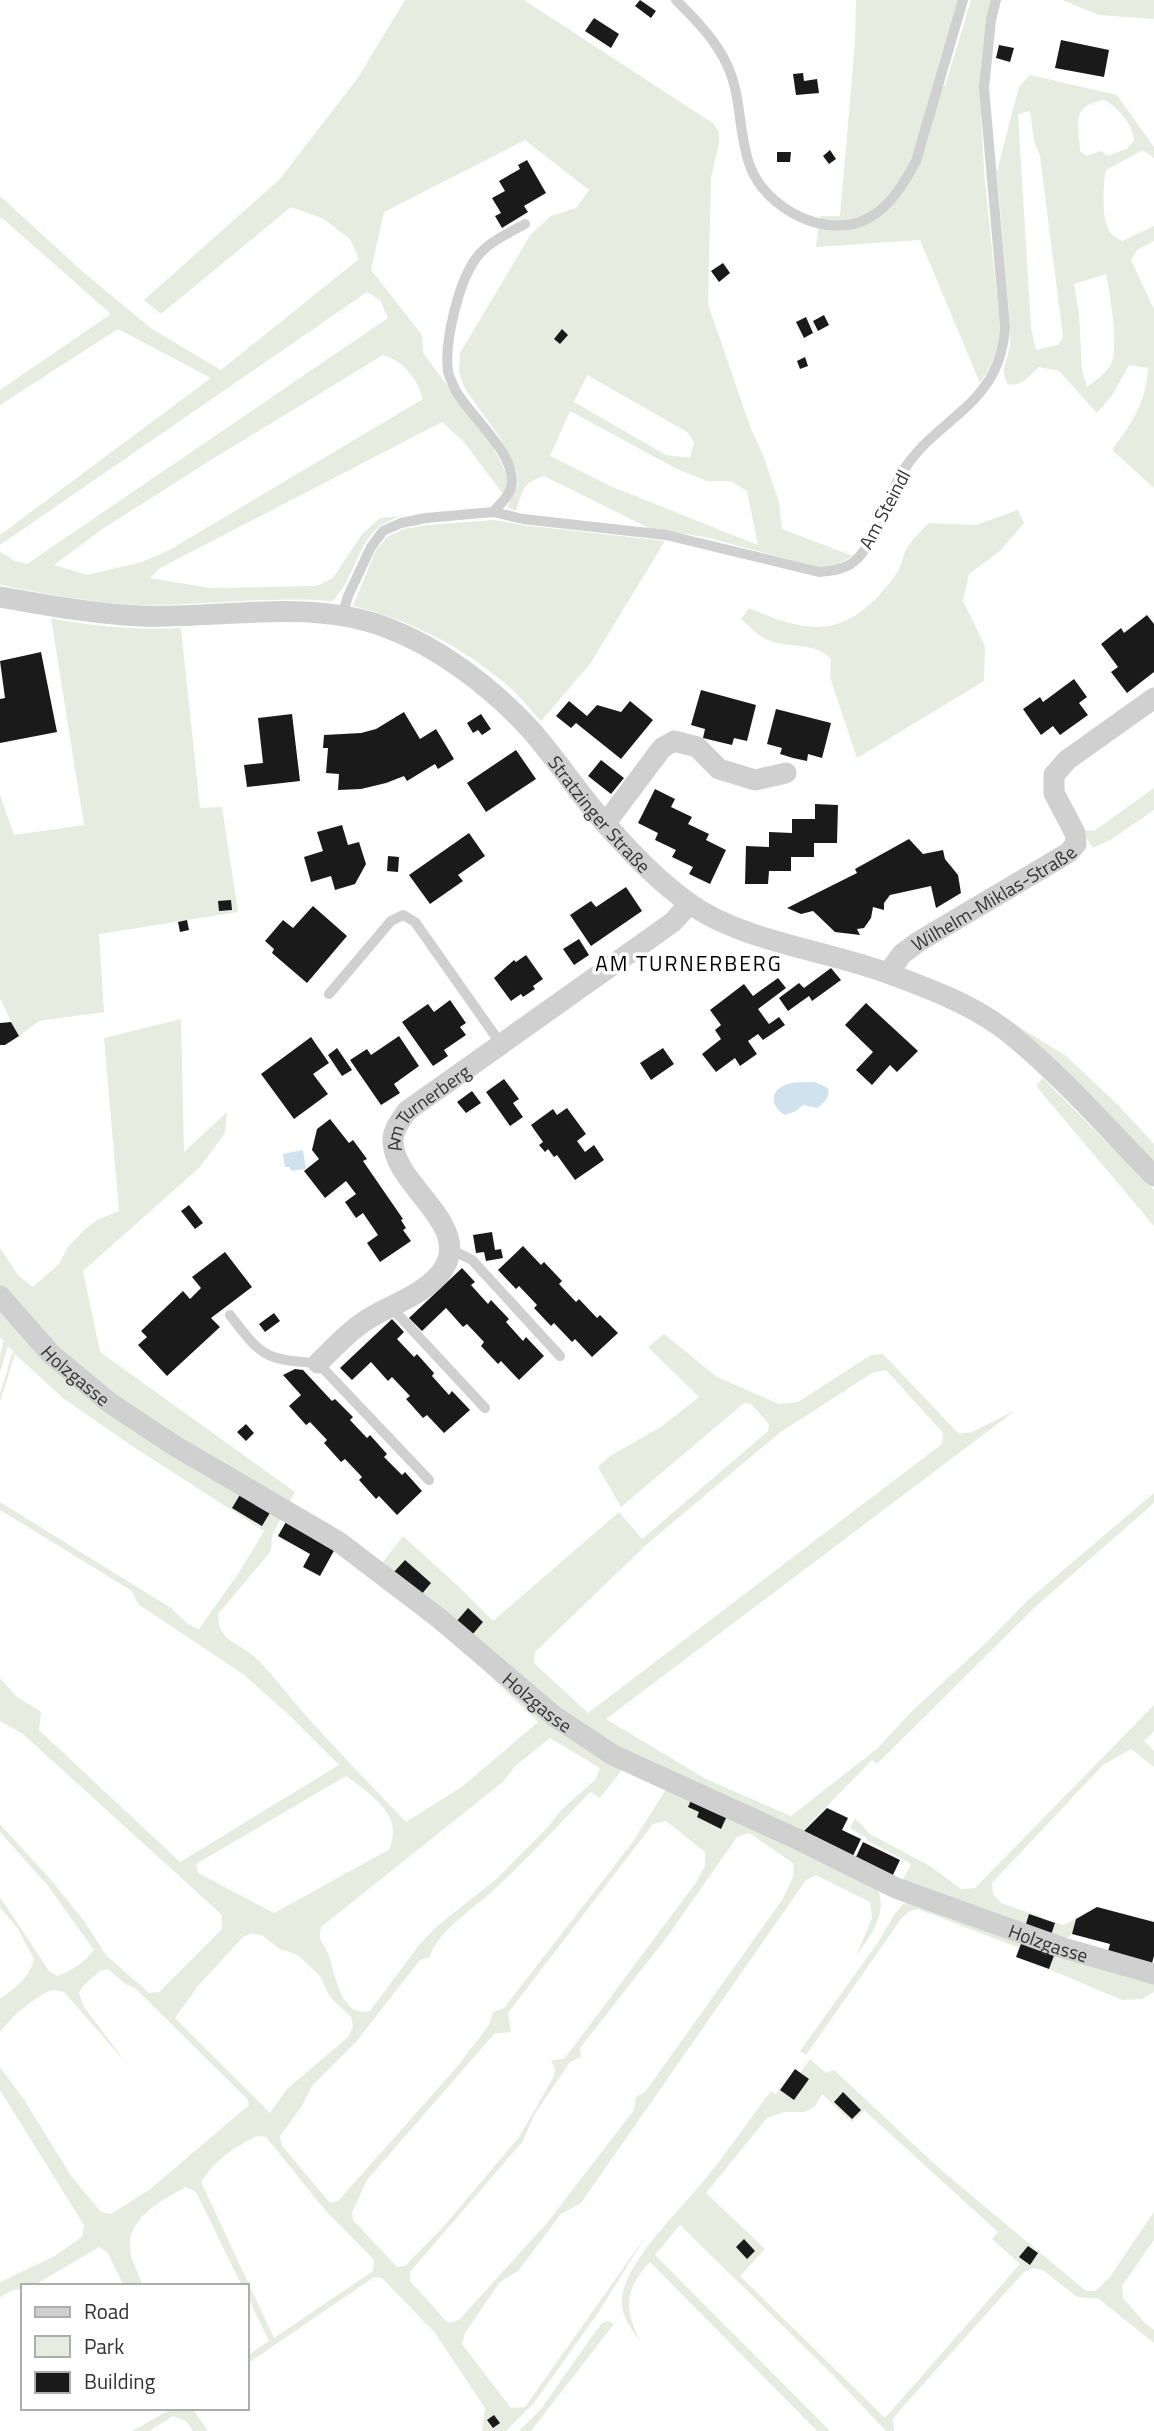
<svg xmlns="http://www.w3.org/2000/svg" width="1154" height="2431" viewBox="0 0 1154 2431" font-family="'Titillium Web',sans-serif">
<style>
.green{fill:#e6ecdf;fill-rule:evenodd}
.water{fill:#cfe2ee}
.building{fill:#1a1a1a}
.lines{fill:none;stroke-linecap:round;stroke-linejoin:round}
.lane{stroke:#d0d0d0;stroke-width:10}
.street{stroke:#d0d0d0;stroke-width:21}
.labels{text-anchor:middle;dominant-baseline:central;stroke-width:7;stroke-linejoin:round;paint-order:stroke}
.street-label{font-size:19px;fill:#333;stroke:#fff}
.neighbourhood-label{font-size:21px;letter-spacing:2px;fill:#000;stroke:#fff}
</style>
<rect width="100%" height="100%" fill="#fff"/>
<path class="green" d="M405,0H524L714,124L719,132V143L711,178L708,304L751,429L763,455L779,502L782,529L853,556L837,565L818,567L705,537L651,529L544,476C523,482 522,492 516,511L507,507L518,485L517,472L499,436L465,389L459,373L460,353L531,234L551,216L576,208L589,190L525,140L384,212L371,270L422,335L423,353L490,442L506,473L508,484L503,494L463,441L442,422L160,568L150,578L210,588L316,586L333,578L362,534L380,518L400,516C393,519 386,522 380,526C356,544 354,581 332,601C269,596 207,605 144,605C95,604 48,594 0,585V552L15,561L27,564L388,318L380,300L367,292L0,545V535L211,378L118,329L0,405V390L111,314L2,218L0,219V196L82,271L152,329L221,370L359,259L350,239L324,219L291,207L161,314L144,300L280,179L357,79ZM383,355C405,362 416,377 423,399L171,549L142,562L87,575L54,565L101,530L206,463ZM587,375L687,432L694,442L690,458L666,455L574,402ZM570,411L677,469L707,481H730L747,491L758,545L610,486L550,456Z
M856,0H959L935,86H945L971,0H991L980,89L984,172L1000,327C998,349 993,365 980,383L920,240L816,247L820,216H840L855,43Z
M1062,0H1154V19L1099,15Z
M1030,75L1117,95L1154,147V158L1143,150L1106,170C1103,183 1102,213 1107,226C1109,234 1116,238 1122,241L1154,226V241L1137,250L1131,260L1154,309V488L1112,450C1132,422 1146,404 1148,368L1129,365L1113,394L1097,413L1059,371L1039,367C1030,375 1021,388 1008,384C1000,372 1006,363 1009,350C1011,343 1010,334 1010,326L997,171L1019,87ZM1104,100C1118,107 1133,125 1134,140L1128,148L1108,156L1101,151L1086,156L1080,151C1079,123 1070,106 1104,100ZM1030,111L1034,141L1040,156L1063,337L1058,345L1036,350L1031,328L1018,114ZM1106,274C1110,293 1119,347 1111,364C1106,374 1096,380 1087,387L1082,371L1079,313L1074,284Z
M1018,510L1024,523L1000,551L969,574L963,601L985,646L984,681L857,758L830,677L831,659C814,641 790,649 768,640C757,635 749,626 741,619L749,608C814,637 849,637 894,577C901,569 902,557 907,548C912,539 922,531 928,523L976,525Z
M494,520L522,525L665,541L590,664L541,721C530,710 520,696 507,685C463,647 410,620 353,606L376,550L387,537L404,529L428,525Z
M51,618C95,627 137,630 181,628L200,808L222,807L238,912L99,934L104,1012L39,1021L19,1036L0,999V795L14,835L84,825Z
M1154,788V810L1110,840L1093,848L1081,830L1094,831Z
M181,1019L184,1152L227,1112L225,1133L200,1167L83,1271L100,1352L295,1492L272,1535L271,1551L218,1614C218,1643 240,1642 257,1659C276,1678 292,1701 310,1720C341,1755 374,1788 406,1822L463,1786L538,1722L436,1625L625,1766L600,1798L590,1792C559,1825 529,1857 496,1888C477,1906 436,1932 430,1957L420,1960L356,2042L312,2086L302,2106L280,2136L282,2146L330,2203L338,2201L456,2068L489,2025L493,2012L504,2008L632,1843L668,1786L876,1886C890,1911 870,1936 856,1956L872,1918L870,1902L816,1875L806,1880L581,2203L561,2214L518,2271L500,2282L465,2333L462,2344L511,2408L525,2407L646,2236L598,2313L534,2403L506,2431H482L485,2408L435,2333L382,2278L374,2277L247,2364V2356L269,2341L247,2295V2286H242L196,2192L186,2187C163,2200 127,2217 130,2249C131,2261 139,2275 143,2286H124L107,2252L99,2247L33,2286H23V2289L13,2290L0,2297V2282L55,2256L82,2237L84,2225L0,2090V2067L25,2101L71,2176L101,2212L111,2214L149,2190L249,2105L248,2100L136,1989L124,1983L108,1969L100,1971L82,1987L79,1993L84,2007L127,2064L64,1992C63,1991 54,1990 53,1990C37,1994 9,2019 0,2032V1999C16,1987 29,1979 34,1959L18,1929L0,1907V1897L49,1971L57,1976C71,1971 85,1962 94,1950L48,1886L0,1832V1824L52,1881L84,1921L106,1955L149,1993L159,1992L222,1929V1915L23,1734L0,1721V1678L17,1697L41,1712L39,1730L180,1862L339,1765L287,1713L243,1674L138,1604L132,1591L0,1510V1502L171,1608L189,1625L199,1629L240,1571L264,1531L129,1444L63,1398L15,1354L0,1402V1394L13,1351L8,1346L0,1372V1355L4,1341L0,1338V1248L18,1275L33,1287L59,1264L68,1247L85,1229L97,1220L119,1211L104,1038ZM550,1738L600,1768L595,1780L562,1809L548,1827L495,1880L436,1927L419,1945L370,2011C340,2019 335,1972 328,1953C322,1941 318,1942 321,1927L504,1781L514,1767ZM346,1776C362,1788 393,1808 393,1831C393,1837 391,1843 390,1849L274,1913L198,1873L196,1864ZM666,1821L705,1852V1866L695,1884L565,2058L551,2061L555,2069L553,2078L519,2137L444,2226L405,2266L397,2267L353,2220L352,2212L367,2180L494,2034L511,2032L508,2013L653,1824ZM749,1833L793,1863L794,1875L782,1900L645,2092L636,2097L634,2110L547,2223L459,2320L448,2323L410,2281V2272L523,2141L534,2115L570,2062L581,2057L580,2048L667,1937L737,1837ZM252,1933L263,1936L280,1949L298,1955L320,1976L330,1997L351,2017L353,2026L348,2037L287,2089L270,2113L175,2018L198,1986L243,1937ZM257,2136L266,2137L326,2211L374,2260L373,2271L274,2338L201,2182C214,2161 235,2146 257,2136Z
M1015,1024L1066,1056L1118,1105L1154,1144V1162L1057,1062Z
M1043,1078L1154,1190V1226L1036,1086Z
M664,1334L717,1377L779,1404L798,1402L871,1355L883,1354L959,1434L972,1432L1016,1410L606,1719L706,1779L791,1816L877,1749L911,1712L989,1640L1028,1600L1154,1493V1503L1035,1607L877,1764L872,1760L798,1836L614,1751L380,1566L403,1536L457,1585L493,1621L619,1512L642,1539L768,1431L769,1424L751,1404L744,1403L621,1507L598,1467L610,1456L661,1427L699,1397L648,1347ZM886,1370L943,1433L942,1444L588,1713L534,1663L535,1652L646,1545L778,1434L872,1373Z
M1154,1705V1731L1144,1741L1154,1751V1767L1131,1749L1103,1765L992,1883L993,1894L1001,1903L1063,1925L1076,1919L1072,1934L1064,1941L901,1884L911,1864L866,1840L867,1838L850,1828L855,1818L870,1834L930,1866L961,1889L975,1888Z
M913,1901L1022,1941L1019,1948L918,1909L910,1911L901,1919L806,2055L800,2051L879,1941L894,1915L903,1904Z
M1055,1953L1154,1980V1992L1142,1999L1122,2000L1049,1969Z
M810,2059L826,2073L834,2070L940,2169L1086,2291H1096L1109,2278L1154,2212V2240L1122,2286L1123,2298L1143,2321L1154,2330V2343L1099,2299L1077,2297L1043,2270L1033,2268L1024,2272L900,2410L893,2419L894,2431H886L833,2375L680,2225L655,2255L830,2431H817L650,2262C624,2290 624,2308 640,2341C630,2327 620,2315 622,2297C626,2261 683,2207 706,2178C729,2150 749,2120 771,2091L776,2095L780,2090L795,2099L809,2079L800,2073ZM822,2094L852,2122L864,2110L998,2232L992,2239L1020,2264L885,2418L740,2276L765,2249L706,2193L767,2118L784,2112H805L815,2106Z
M609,2321L614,2324L531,2431H519L541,2409L595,2332L602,2323Z
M173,2408H192L208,2431H193L186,2421L173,2416L149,2431H132Z"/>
<path class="water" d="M815,1082L828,1088C830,1099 824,1102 817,1108L803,1105L796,1111L785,1115C771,1107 769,1092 785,1085C794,1081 806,1083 815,1082Z
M303,1150L306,1169L292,1171L289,1167H285L283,1154Z"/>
<path class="building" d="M640,0L656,11L651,18L635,6Z
M594,18L619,34L611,48L585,31Z
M1061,40L1109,50L1104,77L1055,68Z
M999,45L1014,48L1010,62L996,58Z
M803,73L804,81L817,79L819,93L796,95L793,74Z
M830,150L836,159L829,164L823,156Z
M777,152H791L790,162H777Z
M527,160L546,193L524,206L528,212L502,228L495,216L501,213L492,198L505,191L499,181L520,169L518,165Z
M723,263L730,273L719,282L711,271Z
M824,315L829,325L818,331L813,321Z
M806,317L813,333L804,338L796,322Z
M562,329L568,335L560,344L554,339Z
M805,357L808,366L800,369L797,361Z
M1147,615L1154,624V672L1127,693L1111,672L1118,667L1101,644L1121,628L1124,633Z
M41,652L57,732L0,743V699L5,698L0,661Z
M1074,679L1087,697L1079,703L1088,715L1060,735L1053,726L1041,735L1023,709L1040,697L1043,702Z
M701,690L756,705L747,741L734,738L732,745L703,738L705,729L691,725Z
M569,701L587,716L597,705L621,712L630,701L653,720L621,759L576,723L571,728L556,716Z
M776,709L831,723L822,758L808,754L807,761L793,758L780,754L782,748L767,744Z
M404,712L420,739L436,729L454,759L438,769L435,764L407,781L404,776L386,783L361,789L338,790L339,774L326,773L328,748H323L324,735L361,733L376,729Z
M292,714L300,781L247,787L244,765L263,763L258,718Z
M481,714L491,729L482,735L478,730L473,733L467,723Z
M516,750L536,779L486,812L467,783Z
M601,760L624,778L611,794L588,776Z
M655,789L675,799L671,807L692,817L688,824L709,834L706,840L726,850L710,884L689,874L693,867L672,857L676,850L655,840L658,833L638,823Z
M815,804L838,805L837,843H814V857H791V871H769L768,884H745L746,846L769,847V832L792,833V819H815Z
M342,825L348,845L359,842L366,864L355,884L335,890L331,876L311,882L304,857L323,851L317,832Z
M469,833L485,856L458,875L463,881L430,904L409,875Z
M909,839L923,854L943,850L945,859L958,875L961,893L936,908L931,886L890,895L884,903V910L873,907L871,918L864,928L857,929L860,935L835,932L813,911L801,914L787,908L857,873L855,869Z
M388,856L399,857L398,872L387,871Z
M626,887L642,911L591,946L570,915L591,901L596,907Z
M231,900L232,910L219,911L218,901Z
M313,906L347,936L307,983L272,953L274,949L265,941L283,920L293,928Z
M187,920L189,930L180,932L178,922Z
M579,939L589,955L574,965L563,949Z
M526,955L543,979L533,986L535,989L523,997L521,994L511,1001L494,978L514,960L516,962Z
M831,968L841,980L812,1001L809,996L788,1011L779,998L799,983L804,988Z
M778,978L786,988L758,1009L769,1024L779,1017L785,1025L763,1040L758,1034L748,1041L757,1054L740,1066L735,1058L716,1072L702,1054L721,1039L715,1030L721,1025L710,1010L744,984L753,996Z
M450,1000L466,1023L460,1027L466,1035L444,1050L448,1056L433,1066L402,1022L428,1004L434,1012Z
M866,1003L918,1051L897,1072L890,1065L872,1085L856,1070L873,1052L845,1025Z
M11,1022L19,1036L5,1045H0V1023Z
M399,1036L419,1066L394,1084L400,1093L381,1105L350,1060L367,1049L371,1055Z
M311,1037L329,1063L313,1074L328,1094L294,1119L261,1074Z
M337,1048L352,1070L342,1076L328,1055Z
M663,1048L674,1064L651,1080L640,1063Z
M504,1079L519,1099L513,1103L523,1117L510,1126L486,1092Z
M472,1091L481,1103L466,1113L457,1102Z
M567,1108L586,1134L577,1141L585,1152L594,1145L604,1160L575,1180L557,1155L554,1157L548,1149L545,1152L539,1145L543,1142L531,1125L553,1109L557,1115Z
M330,1119L349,1143L353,1140L367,1159L363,1161L403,1219L401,1220L406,1228L403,1230L411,1241L380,1262L367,1243L378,1235L363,1213L356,1218L345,1202L356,1194L346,1181L325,1198L304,1171L319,1159L312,1150L317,1129Z
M189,1205L203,1223L195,1229L181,1211Z
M492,1232L495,1250L501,1249L503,1258L486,1261L484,1252L476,1253L473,1235Z
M523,1246L541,1265L544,1262L562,1281L559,1284L576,1302L579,1299L597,1318L600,1315L618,1333L592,1357L575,1339L572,1342L554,1323L551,1326L534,1308L537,1305L519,1286L516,1289L498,1270Z
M225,1252L252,1287L211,1318L220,1327L167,1376L138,1345L147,1337L141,1331L183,1291L190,1299L201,1288L192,1277Z
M462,1268L475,1282L471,1285L488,1304L491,1300L509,1319L506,1322L523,1341L526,1337L544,1356L519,1380L501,1361L498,1364L481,1346L484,1342L467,1324L463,1327L446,1308L422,1331L409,1318Z
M274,1313L280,1321L265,1332L259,1324Z
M392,1319L404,1332L397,1339L414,1357L417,1354L434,1373L432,1376L449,1395L452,1391L470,1410L444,1433L427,1415L423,1418L406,1399L410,1396L392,1377L388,1381L371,1362L352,1380L340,1368Z
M295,1369L303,1370L332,1401L335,1399L353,1417L350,1420L367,1438L370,1435L387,1454L384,1457L402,1475L405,1472L422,1491L397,1515L379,1496L376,1499L359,1480L362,1477L345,1459L341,1462L324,1443L327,1440L310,1422L306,1425L289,1406L301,1395L283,1375Z
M246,1424L254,1433L246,1441L237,1432Z
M241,1493L271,1511L262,1526L232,1508Z
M287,1520L336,1547L320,1576L303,1567L310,1554L278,1536Z
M405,1560L431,1583L421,1595L394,1572Z
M468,1608L483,1622L472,1635L456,1622Z
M692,1798L727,1816L721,1829L697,1817L699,1812L688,1807Z
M827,1808L848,1818L842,1830L861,1839L852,1858L802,1833Z
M863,1842L900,1860L892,1877L855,1859Z
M1097,1907L1154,1922V1956L1151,1967L1107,1955L1110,1944L1072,1934L1076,1919Z
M1029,1914L1055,1923L1051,1935L1025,1927Z
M1022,1941L1055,1953L1049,1969L1016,1957Z
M795,2069L809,2079L794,2100L780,2090Z
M843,2092L861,2110L852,2119L834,2102Z
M744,2239L755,2251L747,2259L736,2247Z
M1028,2246L1038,2253L1030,2265L1019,2257Z
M494,2415L500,2423L493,2428L487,2420Z"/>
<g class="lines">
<path class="lane" d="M676,0C695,19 717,41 728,67C742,98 738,134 750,166C765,208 826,241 869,218C891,205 904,184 916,161L963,0
M493,512C500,504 512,494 512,481C512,450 470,416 456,391C453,385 449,377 448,371C444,342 459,280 477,257C488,242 509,233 525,224
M342,616L348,596L371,547L383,531L401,523L426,518L493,512L523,519L666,535L819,572C833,571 848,569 858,558C879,535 885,503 900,476C934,416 1000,409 1005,327L984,88L991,20L996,0
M329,994L391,921L403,915L415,922L501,1044
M450,1249L472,1260L560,1356
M391,1307L485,1408
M230,1315C262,1357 265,1360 318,1363L429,1480"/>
<g class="street">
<path id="s1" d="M0,597C47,605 93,614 141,616C222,619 307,598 385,627C439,647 490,686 529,728C556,758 578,793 605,823C630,852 658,881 689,903C741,941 825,950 887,973C928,988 974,1005 1009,1033C1061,1075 1107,1128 1154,1176"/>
<path d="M605,824L662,748L674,741L697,747L719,769L755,780L786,773"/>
<path id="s2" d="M888,973L902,954L918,942L1068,853L1076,844L1075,833L1054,793V775L1067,760L1154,698"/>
<path id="s3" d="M0,1296L51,1354L110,1403L175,1446L339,1542L440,1619L554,1716L613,1755L795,1838L896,1888L1060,1947L1154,1974"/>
<path id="s4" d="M318,1363C332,1350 346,1334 362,1323C387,1305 423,1297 442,1271C475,1225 392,1185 393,1140C393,1129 401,1120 407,1111L673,922L689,904"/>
</g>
</g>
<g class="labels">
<g class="street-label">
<text transform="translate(884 509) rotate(-62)">Am Steindl</text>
<text stroke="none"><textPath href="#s1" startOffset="677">Stratzinger Straße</textPath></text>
<text stroke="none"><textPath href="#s2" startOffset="131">Wilhelm-Miklas-Straße</textPath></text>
<text stroke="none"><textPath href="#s4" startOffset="352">Am Turnerberg</textPath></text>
<text stroke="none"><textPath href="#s3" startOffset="110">Holzgasse</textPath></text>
<text stroke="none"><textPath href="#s3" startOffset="677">Holzgasse</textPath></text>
<text stroke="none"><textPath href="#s3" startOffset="1244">Holzgasse</textPath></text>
</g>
<g class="neighbourhood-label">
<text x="689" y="963">AM TURNERBERG</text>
</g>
</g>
<rect x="21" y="2284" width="228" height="126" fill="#ffffff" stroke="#adadad" stroke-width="2"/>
<rect x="35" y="2307" width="35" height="10" fill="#d0d0d0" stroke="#adadad" stroke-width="2"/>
<text x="84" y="2319" font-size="21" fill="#333333">Road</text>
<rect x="35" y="2336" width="35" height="21" fill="#e6ecdf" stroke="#adadad" stroke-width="2"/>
<text x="84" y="2354" font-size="21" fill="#333333">Park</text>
<rect x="35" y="2372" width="35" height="21" fill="#1a1a1a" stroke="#adadad" stroke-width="2"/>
<text x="84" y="2389" font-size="21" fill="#333333">Building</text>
</svg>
